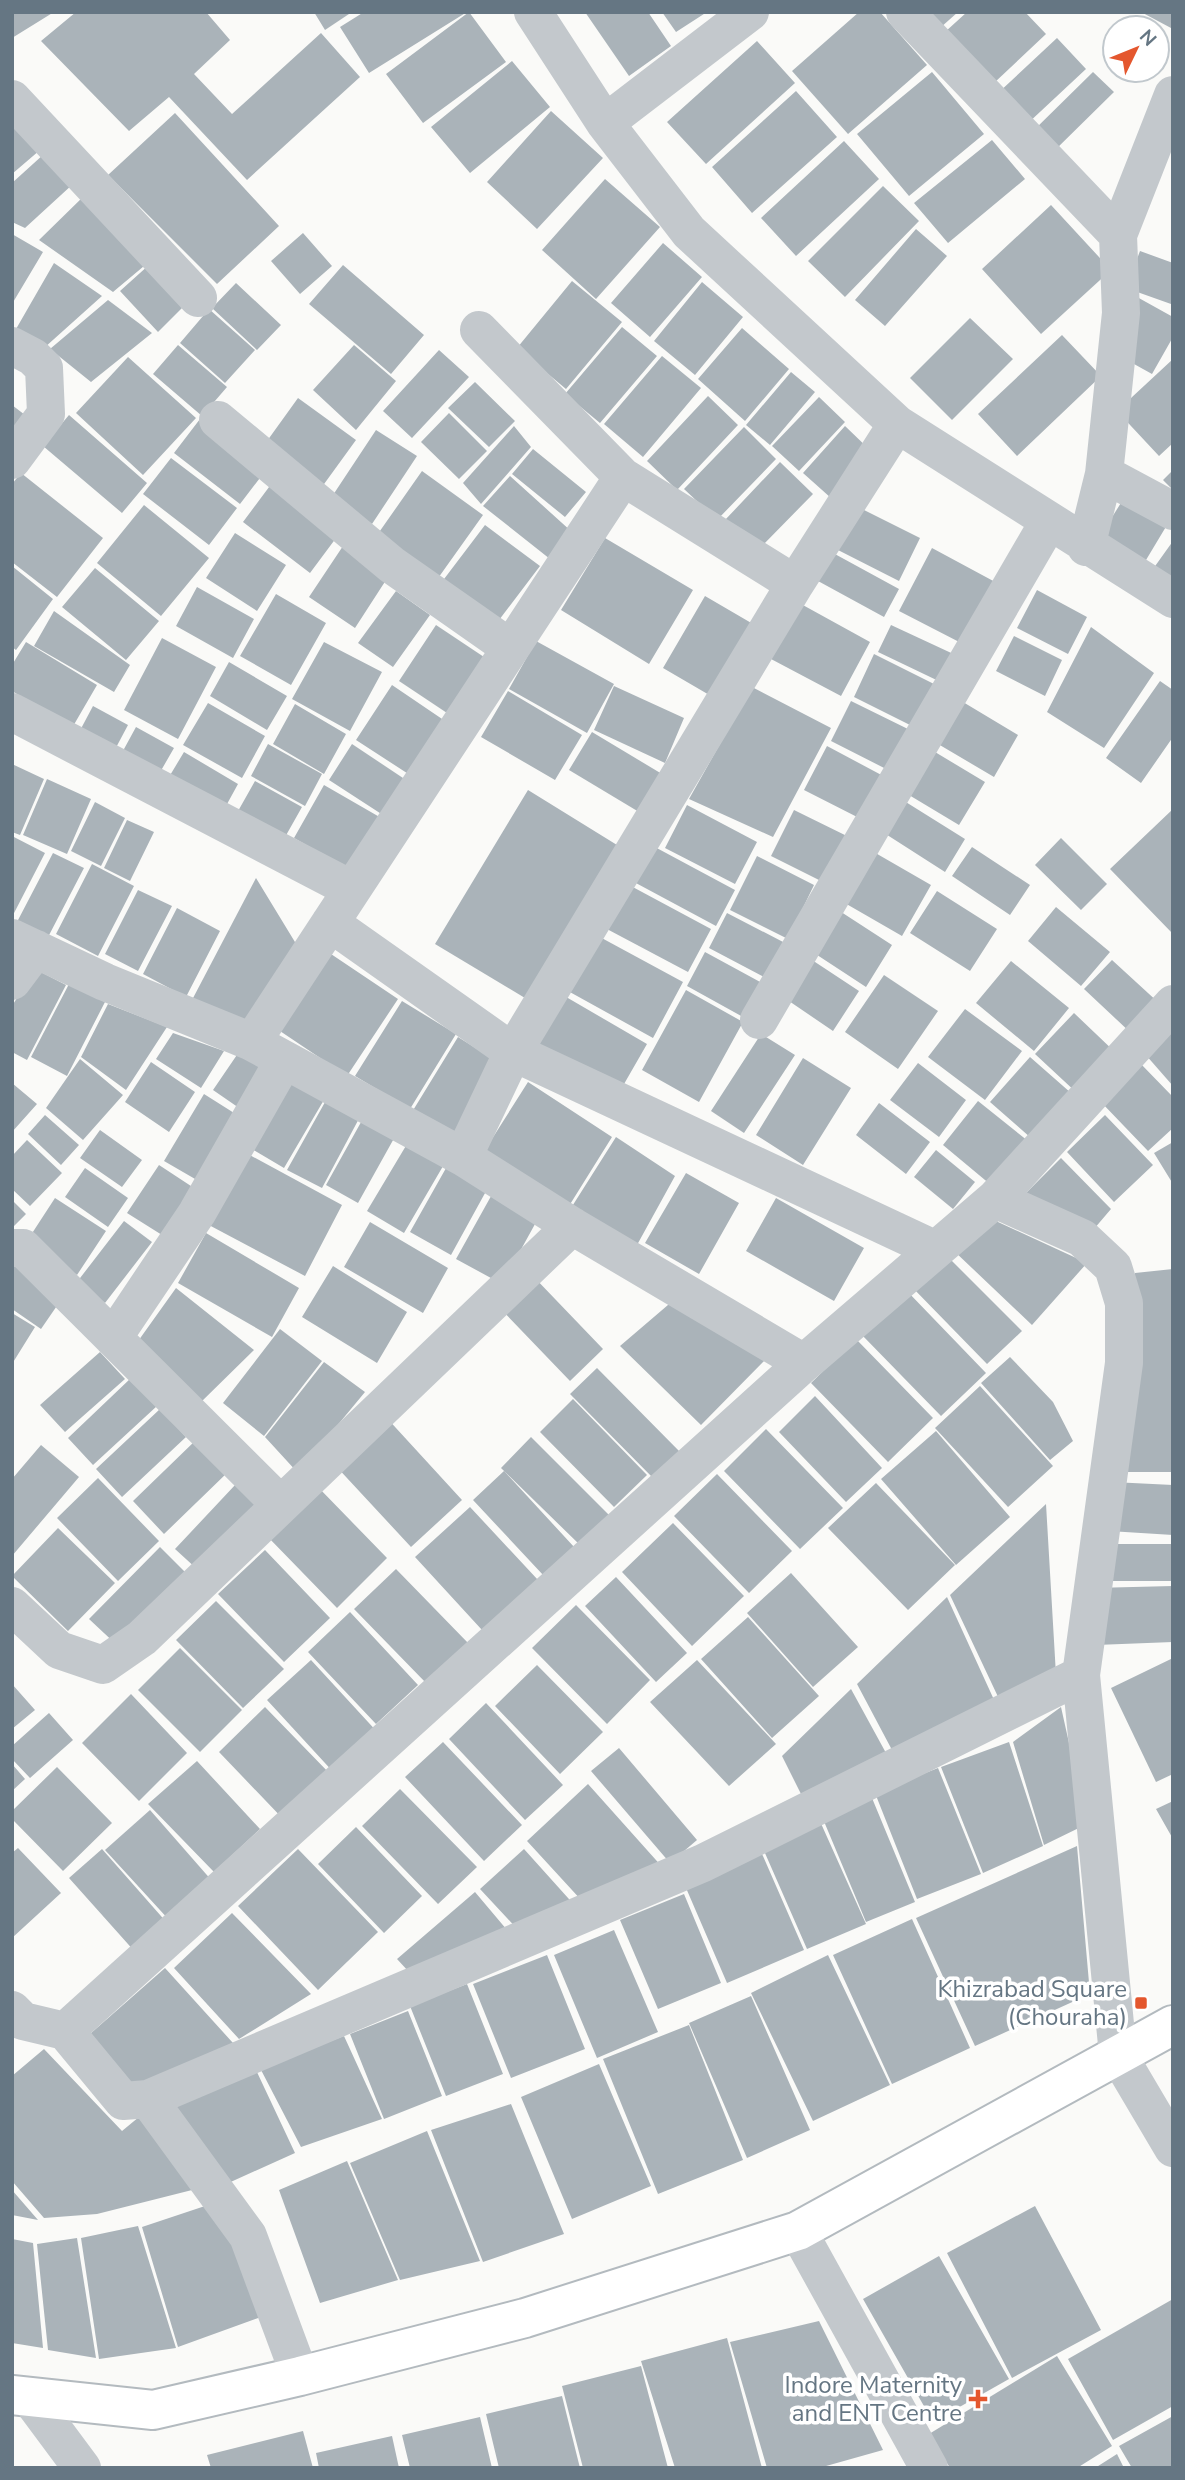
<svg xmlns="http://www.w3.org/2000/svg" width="1185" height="2480" viewBox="0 0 1185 2480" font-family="'Nunito Sans',sans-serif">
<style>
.building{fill:#aab3b9}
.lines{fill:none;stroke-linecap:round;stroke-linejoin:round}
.secondary-casing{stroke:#b3babf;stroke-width:42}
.minor{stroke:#c3c8cc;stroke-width:38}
.secondary{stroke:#fff;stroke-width:38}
.poi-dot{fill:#e4572e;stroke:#fff;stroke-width:2.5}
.labels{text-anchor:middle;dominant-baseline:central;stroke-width:7;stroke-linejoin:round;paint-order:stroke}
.poi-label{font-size:24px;fill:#657683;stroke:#fff;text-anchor:end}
</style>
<rect width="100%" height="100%" fill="#fafaf8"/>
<path class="building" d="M12,12H54L12,38Z
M76,12H206L230,40L194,74L232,114L321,33L360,77L247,180L169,97L129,131L41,41Z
M314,12H352L325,30Z
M364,12H467L369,73L340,27Z
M469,12L506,62L423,123L386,74Z
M585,12H648L671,46L629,76Z
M662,12H707L676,32Z
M859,12H880L927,65L848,134L792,71Z
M926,12H958L940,28Z
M967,12H1025L1046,34L994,83L945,32Z
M1141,12H1173V25L1171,28Z
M1057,38L1086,69L1026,125L997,94Z
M757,41L795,83L706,164L667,122Z
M512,61L550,107L470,173L431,127Z
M932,72L984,134L909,196L857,134Z
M1093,72L1114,92L1051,154L1031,133Z
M796,91L837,137L752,213L712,167Z
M551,111L603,158L537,229L487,182Z
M175,113L279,226L217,284L108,175Z
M12,119L40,150L12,174Z
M992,140L1025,179L948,243L914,203Z
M844,141L879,179L796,256L761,218Z
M44,154L73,184L25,228L12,222V183Z
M605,179L660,227L596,299L542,250Z
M883,186L919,221L845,297L808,261Z
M86,194L150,261L113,292L39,240Z
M1051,205L1111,270L1041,334L982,269Z
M916,229L947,256L885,326L855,300Z
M303,233L332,266L300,294L271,261Z
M12,234L43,252L12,304Z
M663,243L702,277L650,337L611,303Z
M1140,251L1173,263L1171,304L1126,288Z
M54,263L102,296L44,348L12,336Z
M150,264L187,303L158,332L120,291Z
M343,265L424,335L391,374L309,304Z
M572,281L622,322L566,389L517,348Z
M702,282L743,317L695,375L654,341Z
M236,283L281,325L257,350L212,308Z
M1128,292L1173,317V337L1152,374L1125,359Z
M108,300L152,333L91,382L50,349Z
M209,309L255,350L225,383L180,343Z
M970,318L1013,359L952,420L910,378Z
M622,327L657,356L600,423L565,394Z
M742,328L789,369L745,421L698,379Z
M1062,335L1101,376L1017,456L978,414Z
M178,345L227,387L202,416L153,374Z
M354,345L396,381L356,430L313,390Z
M439,350L469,377L412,438L383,411Z
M662,356L701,388L643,457L604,424Z
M128,357L196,418L143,475L76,413Z
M1173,359V443L1159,456L1117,411Z
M791,372L815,392L770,445L746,425Z
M475,382L515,421L489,447L448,408Z
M708,396L738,425L677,490L647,461Z
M819,397L845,422L799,471L772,446Z
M298,398L356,440L319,491L262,448Z
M12,405L25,415L12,432Z
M449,413L487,451L459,479L421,442Z
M69,415L147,483L122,513L43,446Z
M200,419L266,470L240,504L174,453Z
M514,426L531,447L481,504L463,483Z
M845,426L872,452L831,498L803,473Z
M744,427L776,459L717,520L684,489Z
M376,430L417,456L372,524L331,498Z
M533,449L586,492L565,517L512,474Z
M171,458L237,508L209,545L143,494Z
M780,462L813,494L757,551L725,520Z
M1173,470V490L1163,480Z
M422,471L483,515L436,581L375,538Z
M21,473L103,538L57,597L12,562V484Z
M510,476L572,532L550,559L483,506Z
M275,479L342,530L310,573L243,522Z
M1124,498L1167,525L1143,565L1099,538Z
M144,505L209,558L161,616L97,563Z
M856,506L920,538L899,581L836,549Z
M485,525L540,566L493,628L438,587Z
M235,533L286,565L257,611L206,578Z
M605,538L693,590L649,664L561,610Z
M1173,541V583L1148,576Z
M343,546L388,577L355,628L309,597Z
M932,548L997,583L965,645L899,611Z
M833,553L899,589L884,617L818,581Z
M12,566L53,599L16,650L12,647Z
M95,568L159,621L126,660L62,607Z
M197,587L254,619L233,658L176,626Z
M1037,590L1087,617L1068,654L1017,628Z
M396,591L430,615L393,667L358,643Z
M276,594L326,623L291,685L240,656Z
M705,596L753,624L711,696L663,668Z
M801,604L870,642L841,696L771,659Z
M54,611L130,665L114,692L34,646Z
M436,625L484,657L447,713L399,681Z
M891,625L962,658L949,686L878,652Z
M1091,627L1154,673L1104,748L1047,712Z
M1014,636L1062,660L1045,696L996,671Z
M162,638L216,667L178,739L124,710Z
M536,641L614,684L587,733L509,689Z
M26,642L97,685L72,728L12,691V665Z
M324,642L382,672L350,731L292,699Z
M874,654L940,687L920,730L854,697Z
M229,662L287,696L267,730L210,696Z
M1160,681L1173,690V737L1141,783L1106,758Z
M392,685L448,723L413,777L356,740Z
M614,686L684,718L665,763L594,730Z
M752,687L831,728L773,837L689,799Z
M508,691L582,735L555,780L481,737Z
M958,699L1018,735L994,777L933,741Z
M851,701L914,732L894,773L831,741Z
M208,703L265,736L242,778L183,745Z
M295,704L346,734L324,774L273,744Z
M93,706L128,725L111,757L76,738Z
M136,727L174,748L155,781L118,760Z
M592,732L662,774L639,812L569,770Z
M268,744L322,774L305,806L251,776Z
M352,744L409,782L386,817L329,780Z
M827,746L887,778L865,821L804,790Z
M930,749L985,782L959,825L904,792Z
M184,752L238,784L221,815L166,782Z
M12,764L44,779L20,835L12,832Z
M47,779L91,799L67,854L23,835Z
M255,781L302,807L280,846L233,820Z
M324,785L383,819L353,872L294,838Z
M528,790L617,845L525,998L435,944Z
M901,799L965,839L945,872L881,831Z
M95,802L125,818L101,866L71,851Z
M687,805L757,842L735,884L665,848Z
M1173,809V934L1110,869Z
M794,810L855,840L833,887L771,856Z
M127,820L154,832L130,881L104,868Z
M12,836L45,853L12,917Z
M1061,838L1107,884L1081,910L1035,865Z
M653,846L735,890L716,926L634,882Z
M972,847L1030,885L1010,915L952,876Z
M872,851L931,885L902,936L843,902Z
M53,853L84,868L47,939L17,922Z
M757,856L814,885L788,939L730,910Z
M92,864L134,886L98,956L56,934Z
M256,878L298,947L254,1023L192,1000Z
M629,885L711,929L688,972L605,928Z
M138,890L172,906L138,971L105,954Z
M937,891L997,929L970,971L910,933Z
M1056,907L1110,952L1081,986L1028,941Z
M177,908L220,931L186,997L143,974Z
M835,908L892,945L866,987L808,949Z
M727,913L785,943L766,978L709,948Z
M598,936L683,982L653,1038L568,991Z
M325,950L398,999L347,1076L274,1027Z
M705,952L762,983L743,1017L687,986Z
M812,960L859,991L833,1031L786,999Z
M1112,960L1160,1004L1132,1034L1084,989Z
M1011,961L1069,1008L1034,1051L976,1003Z
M35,969L66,985L27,1060L12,1052V1006Z
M884,975L938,1011L898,1069L845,1032Z
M69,984L105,1002L67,1076L31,1057Z
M686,990L743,1022L699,1102L642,1070Z
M561,994L647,1044L620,1091L534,1042Z
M402,1001L456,1034L410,1109L355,1076Z
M108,1004L167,1027L126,1090L81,1057Z
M965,1009L1022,1051L985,1100L928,1057Z
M1074,1013L1117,1054L1078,1094L1035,1054Z
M1173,1030V1086L1145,1054Z
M173,1033L224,1051L201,1088L156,1059Z
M761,1034L795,1055L744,1133L711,1111Z
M458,1037L501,1064L455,1139L412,1112Z
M243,1046L272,1066L242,1110L213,1090Z
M1030,1057L1071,1093L1031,1138L990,1102Z
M803,1058L851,1088L803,1165L756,1135Z
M80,1059L123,1095L83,1140L46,1108Z
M151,1062L195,1092L169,1132L125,1102Z
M918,1063L966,1100L939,1137L890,1100Z
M1140,1063L1173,1097V1128L1148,1151L1100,1101Z
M289,1070L328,1093L284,1168L245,1145Z
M528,1082L612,1137L569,1206L483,1153Z
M12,1083L37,1104L12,1132Z
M204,1094L242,1118L202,1183L164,1161Z
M329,1095L362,1113L322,1188L287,1170Z
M978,1101L1028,1141L991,1185L943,1145Z
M879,1103L930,1142L906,1174L856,1135Z
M45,1115L79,1145L61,1165L28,1134Z
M365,1115L397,1133L358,1203L326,1185Z
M1105,1115L1153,1165L1114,1202L1067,1152Z
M100,1130L142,1160L122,1187L80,1158Z
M616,1137L675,1176L637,1245L571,1208Z
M410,1139L446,1161L404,1233L367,1211Z
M27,1140L62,1173L30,1206L12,1189V1156Z
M1173,1142V1184L1154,1153Z
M936,1150L975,1182L953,1209L914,1177Z
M246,1153L342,1205L305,1276L207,1224Z
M1061,1158L1111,1209L1088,1236L1020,1199Z
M450,1161L490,1184L451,1255L410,1232Z
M159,1165L194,1188L162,1235L127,1213Z
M85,1168L128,1198L108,1227L65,1197Z
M686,1173L739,1203L699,1274L645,1243Z
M495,1189L540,1215L502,1284L456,1259Z
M55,1198L106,1231L77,1275L27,1241Z
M776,1198L864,1248L834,1301L746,1251Z
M12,1200L26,1214L12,1228Z
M985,1216L1087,1263L1032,1325L953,1250Z
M124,1221L152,1242L105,1303L77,1282Z
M370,1222L448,1268L423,1313L344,1267Z
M206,1233L299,1288L272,1337L178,1283Z
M943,1252L1022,1331L987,1364L910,1285Z
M12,1263L63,1297L41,1329L12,1309Z
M333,1266L407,1312L377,1363L302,1317Z
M1173,1269V1472H1124L1135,1273Z
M532,1275L603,1349L570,1381L499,1307Z
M176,1288L254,1350L199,1404L136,1344Z
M906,1290L986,1373L941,1416L861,1334Z
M682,1293L767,1358L701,1425L620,1346Z
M12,1313L35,1327L12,1364Z
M280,1329L322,1361L264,1436L223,1403Z
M856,1339L933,1418L888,1462L811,1383Z
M100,1352L125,1379L65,1432L40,1405Z
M1010,1357L1053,1402L1073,1441L1050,1460L981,1383Z
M324,1362L365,1392L298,1473L265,1437Z
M597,1368L681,1453L655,1480L570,1394Z
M131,1378L157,1406L93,1465L68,1438Z
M980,1386L1053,1466L1008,1507L935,1428Z
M815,1396L882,1468L846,1502L779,1432Z
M573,1399L647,1475L614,1507L540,1432Z
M160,1409L186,1437L122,1497L96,1469Z
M385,1416L462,1500L411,1547L334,1464Z
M766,1429L843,1508L800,1549L724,1471Z
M936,1431L1010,1517L956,1565L881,1479Z
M531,1437L610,1516L581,1546L501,1468Z
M197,1439L228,1472L164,1534L133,1501Z
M41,1445L79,1477L12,1556V1479Z
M504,1471L575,1548L544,1576L473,1500Z
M717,1474L792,1551L749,1593L674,1516Z
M98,1478L159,1541L118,1581L57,1518Z
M1112,1482L1173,1485V1535L1109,1531Z
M876,1483L955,1565L908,1610L828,1528Z
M236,1484L259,1505L198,1570L175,1549Z
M317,1486L387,1558L337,1608L266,1535Z
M1046,1504L1056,1675L1000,1701L950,1595Z
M470,1507L538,1580L482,1630L415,1557Z
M673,1523L744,1596L692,1646L622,1572Z
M58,1528L115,1583L68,1631L12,1576Z
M1109,1544H1173V1581H1109Z
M160,1547L190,1577L120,1648L89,1619Z
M265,1550L330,1618L284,1662L218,1594Z
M396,1569L469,1644L427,1684L354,1609Z
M791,1573L858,1647L813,1687L747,1613Z
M616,1577L687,1653L656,1682L585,1606Z
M1173,1586V1642L1096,1645L1093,1588Z
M947,1597L995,1702L892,1750L857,1684Z
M216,1601L284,1669L243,1708L176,1640Z
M576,1605L650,1680L607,1724L532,1648Z
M350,1612L418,1685L376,1724L308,1652Z
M748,1617L819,1696L772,1738L701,1659Z
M180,1648L242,1710L200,1752L138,1690Z
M1173,1658V1774L1156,1782L1111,1688Z
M311,1660L380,1735L336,1775L267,1700Z
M697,1660L776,1744L729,1786L650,1702Z
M537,1665L603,1732L560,1774L495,1706Z
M12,1684L35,1710L12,1729Z
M851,1689L886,1753L802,1796L782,1756Z
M131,1694L187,1753L139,1801L82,1743Z
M486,1703L563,1785L525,1820L449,1739Z
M265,1707L333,1777L286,1822L219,1752Z
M1061,1707L1087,1824L1044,1845L1013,1742Z
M49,1713L73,1740L30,1778L12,1759V1746Z
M443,1742L522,1825L484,1861L405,1777Z
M1009,1742L1043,1846L983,1873L941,1767Z
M619,1748L697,1840L670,1863L591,1771Z
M197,1761L260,1829L214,1872L148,1804Z
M12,1764L25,1779L12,1791Z
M57,1767L112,1823L63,1871L12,1819V1811Z
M938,1768L981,1874L917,1899L875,1793Z
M588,1784L664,1869L583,1902L527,1841Z
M400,1789L477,1867L438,1904L362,1826Z
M872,1798L915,1902L866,1922L823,1819Z
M1173,1801V1839L1156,1809Z
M150,1810L213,1882L170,1921L105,1850Z
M819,1819L866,1924L807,1949L761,1844Z
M356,1827L422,1896L384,1933L318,1864Z
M1077,1846L1090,1994L975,2046L916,1918Z
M759,1847L804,1950L727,1983L683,1881Z
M18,1848L61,1893L12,1938V1853Z
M102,1849L168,1924L136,1953L69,1878Z
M298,1849L378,1932L318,1990L238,1906Z
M524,1849L577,1908L520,1932L480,1889Z
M475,1892L512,1936L409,1972L397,1959Z
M684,1894L721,1983L658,2009L620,1920Z
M232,1913L311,1994L239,2039L174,1968Z
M912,1919L970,2048L892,2084L833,1955Z
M614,1930L658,2032L597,2058L554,1955Z
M547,1955L585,2049L511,2078L473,1984Z
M828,1955L890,2085L813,2121L751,1993Z
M165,1968L233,2043L124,2093L82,2041Z
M467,1984L503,2074L446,2096L410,2006Z
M751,1996L810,2130L747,2158L689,2023Z
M408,2011L442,2096L384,2119L350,2034Z
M689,2025L743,2160L658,2194L603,2059Z
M344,2036L382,2119L301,2147L260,2068Z
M44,2049L122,2131L145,2112L200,2188L97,2214L44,2218L12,2181V2076Z
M599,2064L651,2186L572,2219L521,2097Z
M256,2070L295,2153L224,2185L163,2106Z
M511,2104L564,2234L483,2262L431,2130Z
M427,2131L480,2261L400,2280L350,2163Z
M347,2161L398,2280L320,2303L279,2190Z
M12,2190L38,2220L12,2215Z
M217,2202L261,2317L178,2347L142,2227Z
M1035,2206L1101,2330L1012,2378L947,2253Z
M138,2226L176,2348L99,2359L81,2238Z
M77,2238L96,2358L48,2350L37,2244Z
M12,2239L33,2243L43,2348L12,2343Z
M939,2256L1009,2379L933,2422L863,2299Z
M1173,2299V2406L1113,2440L1068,2359Z
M819,2321L883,2450L819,2468H767L730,2342Z
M727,2338L762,2468H675L641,2361Z
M1057,2356L1112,2446L1077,2468H950L929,2434Z
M641,2366L668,2468H583L562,2386Z
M562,2396L580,2468H499L486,2414Z
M1173,2416V2468H1132L1119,2446Z
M480,2417L492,2468H410L402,2435Z
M303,2431L313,2468H211L207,2455Z
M392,2436L399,2468H319L316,2453Z
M1117,2454L1124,2468H1095Z"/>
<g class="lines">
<defs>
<path id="secondary" d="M12,2395L153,2410L300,2376L525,2318L798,2231L1173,2025"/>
</defs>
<use href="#secondary" class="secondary-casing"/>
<path class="minor" d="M533,12L605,123L689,232L897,424L1173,599
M905,12L1118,235
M12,99L198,298
M605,123L750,12
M479,330L623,477L795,584
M12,346L33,357L44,368L46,414L12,460
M218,420L392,565L509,647
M1104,474L1173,511
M1086,547L1104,474L1121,313L1118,235L1173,95
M12,712L351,889
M330,923L513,1052L934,1249
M12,938L105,982L252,1042L463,1157L513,1052L795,584L897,424
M12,981L36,949
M759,1020L1048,523
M252,1042L623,477
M463,1157L572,1226L804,1363
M995,1199L1082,1238L1113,1267L1124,1303V1363L1081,1675L1118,2055L1173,2148
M12,1248H23L280,1504
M113,1338L197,1213L284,1060
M12,1606L59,1650L103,1665L142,1638L572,1226
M12,2010L23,2021L65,2031L804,1363L995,1199L1173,1004
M65,2031L123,2101L148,2099L248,2236L300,2376
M148,2099L703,1863L1081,1675
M798,2231L929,2468
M30,2398L82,2468"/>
<use href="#secondary" class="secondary"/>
</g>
<g class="poi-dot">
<rect x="1134" y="1996" width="14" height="14" rx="3.5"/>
<path d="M974.5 2388.5h7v7h7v7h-7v7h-7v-7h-7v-7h7z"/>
</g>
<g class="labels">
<g class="poi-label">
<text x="1127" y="1989">Khizrabad Square<tspan x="1127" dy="28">(Chouraha)</tspan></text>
<text x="962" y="2385">Indore Maternity<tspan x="962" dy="28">and ENT Centre</tspan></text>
</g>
</g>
<rect width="1185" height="2480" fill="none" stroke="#657683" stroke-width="28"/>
<g transform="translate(1136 49) rotate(47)"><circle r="33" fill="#ffffff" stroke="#c1c8cd" stroke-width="2"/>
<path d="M0-5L12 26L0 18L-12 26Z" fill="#e4572e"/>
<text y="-10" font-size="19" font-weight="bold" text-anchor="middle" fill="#657683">N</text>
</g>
</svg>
